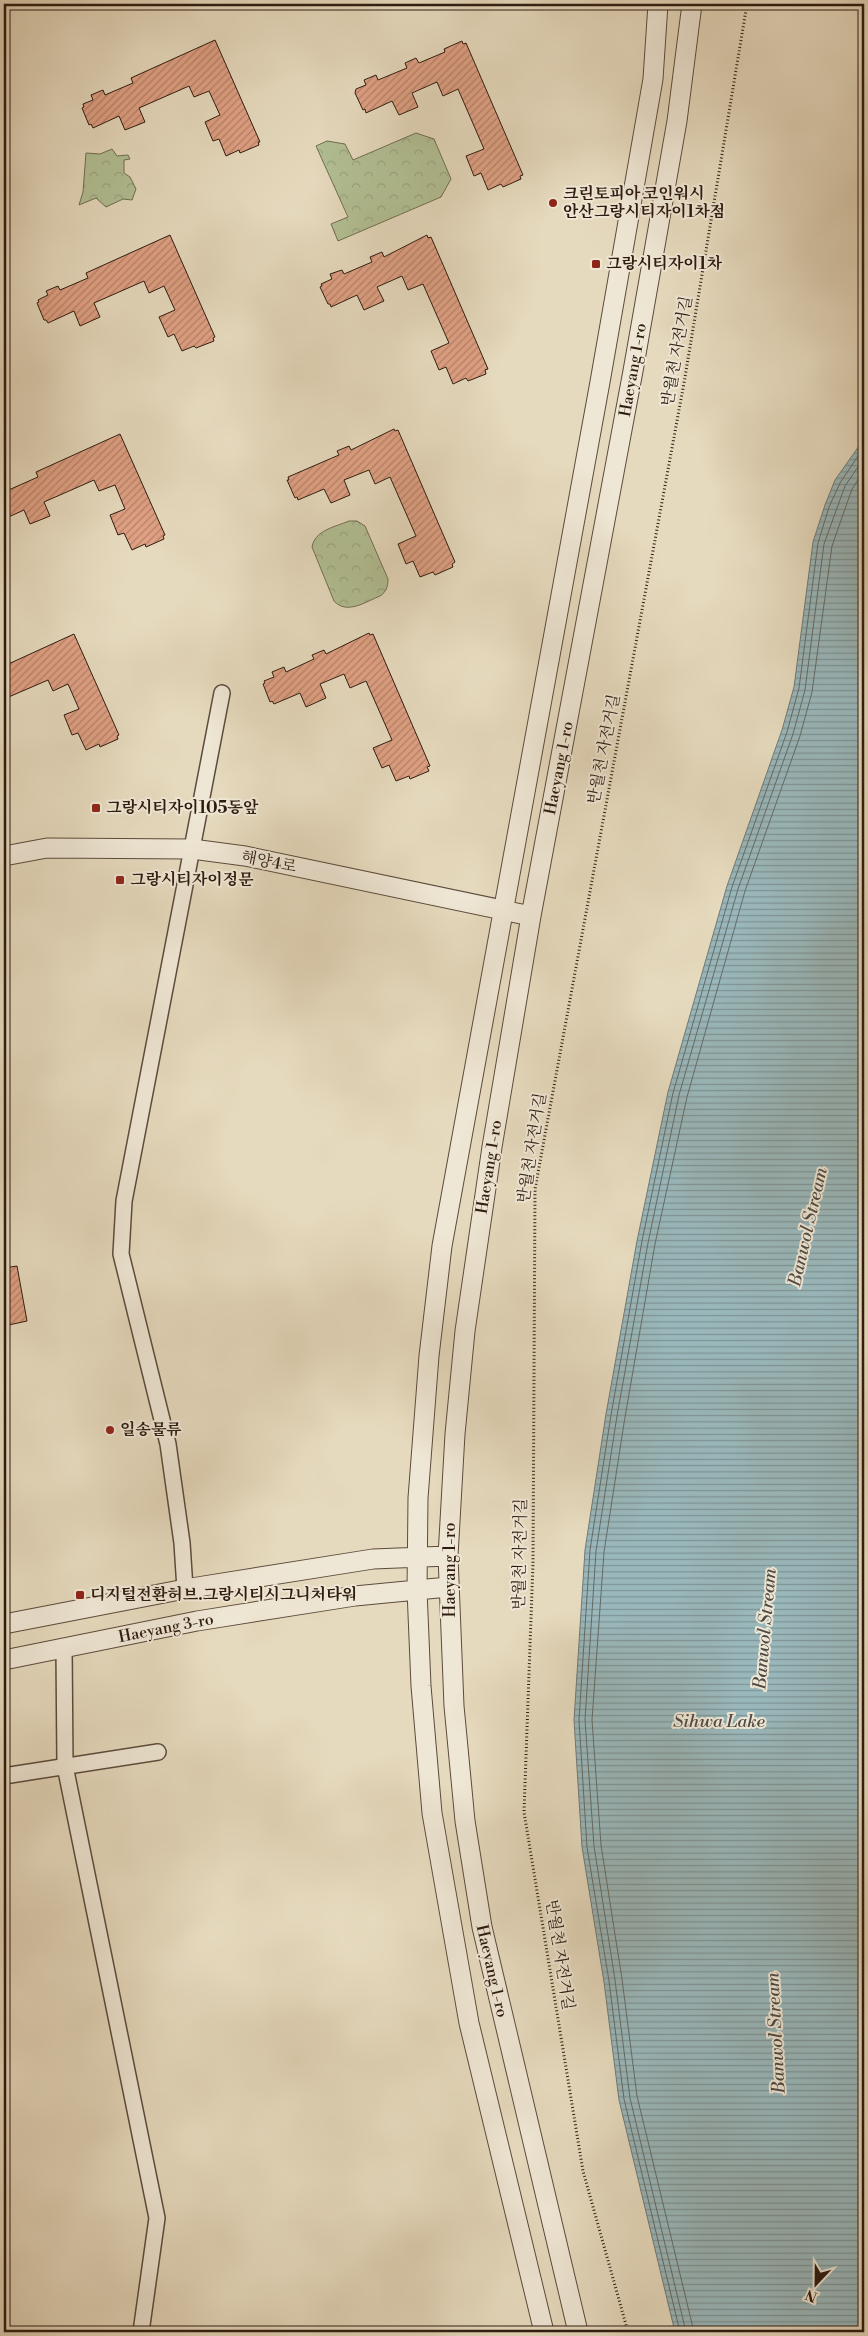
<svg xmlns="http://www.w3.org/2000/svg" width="868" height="2336" viewBox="0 0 868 2336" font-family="'Libre Bodoni','Noto Serif KR',serif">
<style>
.park{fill:url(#park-crowns);stroke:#706e52}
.water{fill:url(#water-rules);stroke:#6f7977}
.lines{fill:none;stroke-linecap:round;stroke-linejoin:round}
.shore{stroke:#646a66;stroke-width:1}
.building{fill:url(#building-hatch);stroke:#2e1b10}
.minor-casing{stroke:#5c4b3c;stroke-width:18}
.tertiary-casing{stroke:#5c4b3c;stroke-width:21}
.path{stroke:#2e1b10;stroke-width:3;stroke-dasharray:1 2.5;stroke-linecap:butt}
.minor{stroke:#efe7d5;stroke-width:15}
.tertiary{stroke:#efe7d5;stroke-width:19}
.poi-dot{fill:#8f2418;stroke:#efe7d5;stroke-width:2}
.labels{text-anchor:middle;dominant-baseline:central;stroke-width:4;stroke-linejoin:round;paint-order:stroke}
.poi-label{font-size:16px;font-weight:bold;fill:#2e1b10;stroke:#efe7d5;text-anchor:start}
.street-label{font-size:16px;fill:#2e1b10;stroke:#efe7d5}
.water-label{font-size:18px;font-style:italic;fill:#4e4a44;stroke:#efe7d5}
</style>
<defs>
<pattern id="park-crowns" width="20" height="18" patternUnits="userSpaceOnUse" patternTransform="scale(1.25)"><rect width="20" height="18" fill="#b2c094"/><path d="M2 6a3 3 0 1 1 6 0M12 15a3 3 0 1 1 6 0" fill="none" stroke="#99a47f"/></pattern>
<pattern id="water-rules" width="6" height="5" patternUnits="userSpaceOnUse" patternTransform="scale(1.25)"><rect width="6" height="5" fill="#9ab8bc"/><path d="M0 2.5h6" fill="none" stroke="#7e9597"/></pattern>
<pattern id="building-hatch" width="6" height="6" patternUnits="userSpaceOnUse" patternTransform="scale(1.25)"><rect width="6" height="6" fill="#e0a184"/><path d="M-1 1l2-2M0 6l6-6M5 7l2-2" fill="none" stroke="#b6826b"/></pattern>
</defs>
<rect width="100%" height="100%" fill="#e6dabe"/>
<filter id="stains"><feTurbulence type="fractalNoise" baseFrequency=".004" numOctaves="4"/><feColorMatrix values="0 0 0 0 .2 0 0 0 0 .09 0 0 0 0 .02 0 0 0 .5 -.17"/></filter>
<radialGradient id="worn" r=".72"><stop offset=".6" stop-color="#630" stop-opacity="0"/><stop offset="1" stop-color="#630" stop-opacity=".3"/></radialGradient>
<path class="park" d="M416,133L434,139L451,179L441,197L338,241L331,224L348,217L316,146L327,141L345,144L353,160Z
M112,149L117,156L128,155L130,159L124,160V173L130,177L136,189L132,200L123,199L106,207L96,198L79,205L83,192L86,153L100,154Z
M349,521H357L365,526L388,579C388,587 386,592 380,596C365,602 347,615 334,601L312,547C315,530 335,527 349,521Z"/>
<path class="water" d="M864,439V2332H675L619,2100L604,1982L582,1847L574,1720L585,1550L606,1414L637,1241L668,1092L727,886L782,730L794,687L813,542L825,505L835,480Z"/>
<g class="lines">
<path class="shore" d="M680,2332L624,2099L609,1981L587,1847L579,1720L590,1550L611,1415L642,1241L673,1093L732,887L787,732L799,688L818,543L829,507L840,483L864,447
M686,2332L630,2098L615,1980L594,1846L585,1720L596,1551L617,1416L648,1243L679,1095L738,889L793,734L805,690L824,544L845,486L864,458
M694,2332L637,2096L622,1979L601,1845L592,1720L604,1552L625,1417L655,1244L687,1097L745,891L800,736L812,692L832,546L852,489L864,471"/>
</g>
<path class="building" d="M215,40L260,142H258L259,145L240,153L239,150L226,156L219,139L213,141L205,122L220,115L209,91L194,97L189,86L139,108L145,122L125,130L119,116L93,128L91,124L89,125L82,108L84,107L83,104L93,100L91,95L103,90L105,95L133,83L131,78Z
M462,41L463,44L466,43L523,175L520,176L521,179L503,187L501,184L488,190L481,173L474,176L466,156L484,149L458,89L443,96L437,82L412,93L418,107L399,115L392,101L366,113L365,109L363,110L355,93L356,89L366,85L364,80L376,75L378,80L407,68L405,63L416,58L419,63L445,52L444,49Z
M170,235L215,337L213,338L214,341L196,348L194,346L182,351L174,334L168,337L159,317L175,310L164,286L149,293L144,281L94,303L100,317L80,326L74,311L48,323L46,320H44L37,303L39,302L38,300L48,295L46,291L58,286L60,290L88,278L86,273Z
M427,235L428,238L431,237L488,369L485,370L486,374L468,381L466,378L453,384L446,367L439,370L431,351L449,343L423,284L408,290L402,276L377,287L384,301L364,310L357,295L331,307L330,304H328L320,287L322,286L321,284L332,279L330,274L342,270L344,274L372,262L370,257L382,252L384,257Z
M394,429L395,431L398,430L455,562L452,564L453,567L435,575L433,572L420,577L413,561L406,564L398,544L416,536L390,477L375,484L369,470L344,480L350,495L331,503L324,489L298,500L297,497L295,498L287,480H289L288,477L339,455L337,451L349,446L351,450Z
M120,434L165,535L163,536L164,539L146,547L145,544L132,550L124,533L118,535L110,515L125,509L115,485L99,491L94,480L44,502L50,516L30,524L24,510L4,519V492L38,477L36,472Z
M369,633L370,635L373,634L430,766L427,767L429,771L410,779L409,776L396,781L389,765L382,768L373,748L392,740L366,681L350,688L344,674L320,684L326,698L306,707L300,693L274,704L272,701L270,702L263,684L265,683L264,681L274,677L272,672L284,667L286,672L314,659L312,655L324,650L326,654Z
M74,634L119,735L117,736L118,739L100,747L99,744L86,750L78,733L72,735L64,715L79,709L68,684L53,691L48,680L4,699V666Z
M17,1266L27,1321L4,1326V1268Z"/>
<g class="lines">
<defs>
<path id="minor" d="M185,1589L182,1543L168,1444L121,1254L124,1201L222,693
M64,1647L65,1766L157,2218L141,2332
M4,1776L158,1752"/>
<path id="tertiary" d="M4,856L47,848L192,849L245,856L531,916
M4,1624L185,1589L373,1559L448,1556
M4,1660L197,1621L355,1596L448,1587
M544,2332L469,2023L432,1813L421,1686L417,1590L418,1498L429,1356L442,1246L600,382L653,79L658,4
M578,2332L482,1927L465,1821L454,1706L448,1556L455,1434L465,1331L492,1147L531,916L633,371L677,121L692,4"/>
</defs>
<use href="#minor" class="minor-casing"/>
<use href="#tertiary" class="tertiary-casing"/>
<path class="path" d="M628,2332L583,2171L524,1812L533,1563L535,1189L684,383L747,4"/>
<use href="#minor" class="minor"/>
<use href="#tertiary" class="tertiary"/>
</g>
<g class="poi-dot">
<circle cx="553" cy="203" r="5"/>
<rect x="591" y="259" width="10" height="10" rx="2.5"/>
<rect x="91" y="803" width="10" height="10" rx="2.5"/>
<rect x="115" y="875" width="10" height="10" rx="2.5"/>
<circle cx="110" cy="1430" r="5"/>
<rect x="75" y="1590" width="10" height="10" rx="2.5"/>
</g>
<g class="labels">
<g class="poi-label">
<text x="563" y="194">크린토피아 코인워시<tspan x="563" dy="18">안산그랑시티자이1차점</tspan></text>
<text x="606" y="264">그랑시티자이1차</text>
<text x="106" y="808">그랑시티자이105동앞</text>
<text x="130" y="880">그랑시티자이정문</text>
<text x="120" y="1430">일송물류</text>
<text x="90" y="1595">디지털전환허브.그랑시티시그니처타워</text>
</g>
<g class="street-label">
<text transform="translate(677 351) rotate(-80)">반월천 자전거길</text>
<text transform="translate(633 370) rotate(-80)">Haeyang 1-ro</text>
<text transform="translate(604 749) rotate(-79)">반월천 자전거길</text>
<text transform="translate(559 768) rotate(-79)">Haeyang 1-ro</text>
<text transform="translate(269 862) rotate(11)">해양4로</text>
<text transform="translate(532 1148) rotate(-81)">반월천 자전거길</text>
<text transform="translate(489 1167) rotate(-81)">Haeyang 1-ro</text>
<text transform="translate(520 1554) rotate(-89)">반월천 자전거길</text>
<text transform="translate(450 1570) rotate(-90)">Haeyang 1-ro</text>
<text transform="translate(166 1628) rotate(-11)">Haeyang 3-ro</text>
<text transform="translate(560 1955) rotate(81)">반월천 자전거길</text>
<text transform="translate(492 1971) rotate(77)">Haeyang 1-ro</text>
</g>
<g class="water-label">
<text transform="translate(808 1227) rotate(-77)">Banwol Stream</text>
<text transform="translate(765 1629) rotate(-85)">Banwol Stream</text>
<text x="719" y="1721">Sihwa Lake</text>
<text transform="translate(776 2033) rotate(-93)">Banwol Stream</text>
</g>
</g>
<rect width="868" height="2336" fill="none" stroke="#e6dabe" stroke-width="20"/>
<rect x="5" y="5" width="858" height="2326" fill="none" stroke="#2e1b10" stroke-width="2.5"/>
<rect x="10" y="10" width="848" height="2316" fill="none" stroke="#2e1b10"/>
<g transform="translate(816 2284) rotate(202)" stroke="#efe7d5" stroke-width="4" paint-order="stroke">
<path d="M0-4L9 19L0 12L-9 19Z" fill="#2e1b10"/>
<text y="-8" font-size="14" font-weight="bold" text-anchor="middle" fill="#2e1b10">N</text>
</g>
<rect width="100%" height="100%" filter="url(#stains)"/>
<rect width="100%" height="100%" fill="url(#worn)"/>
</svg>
